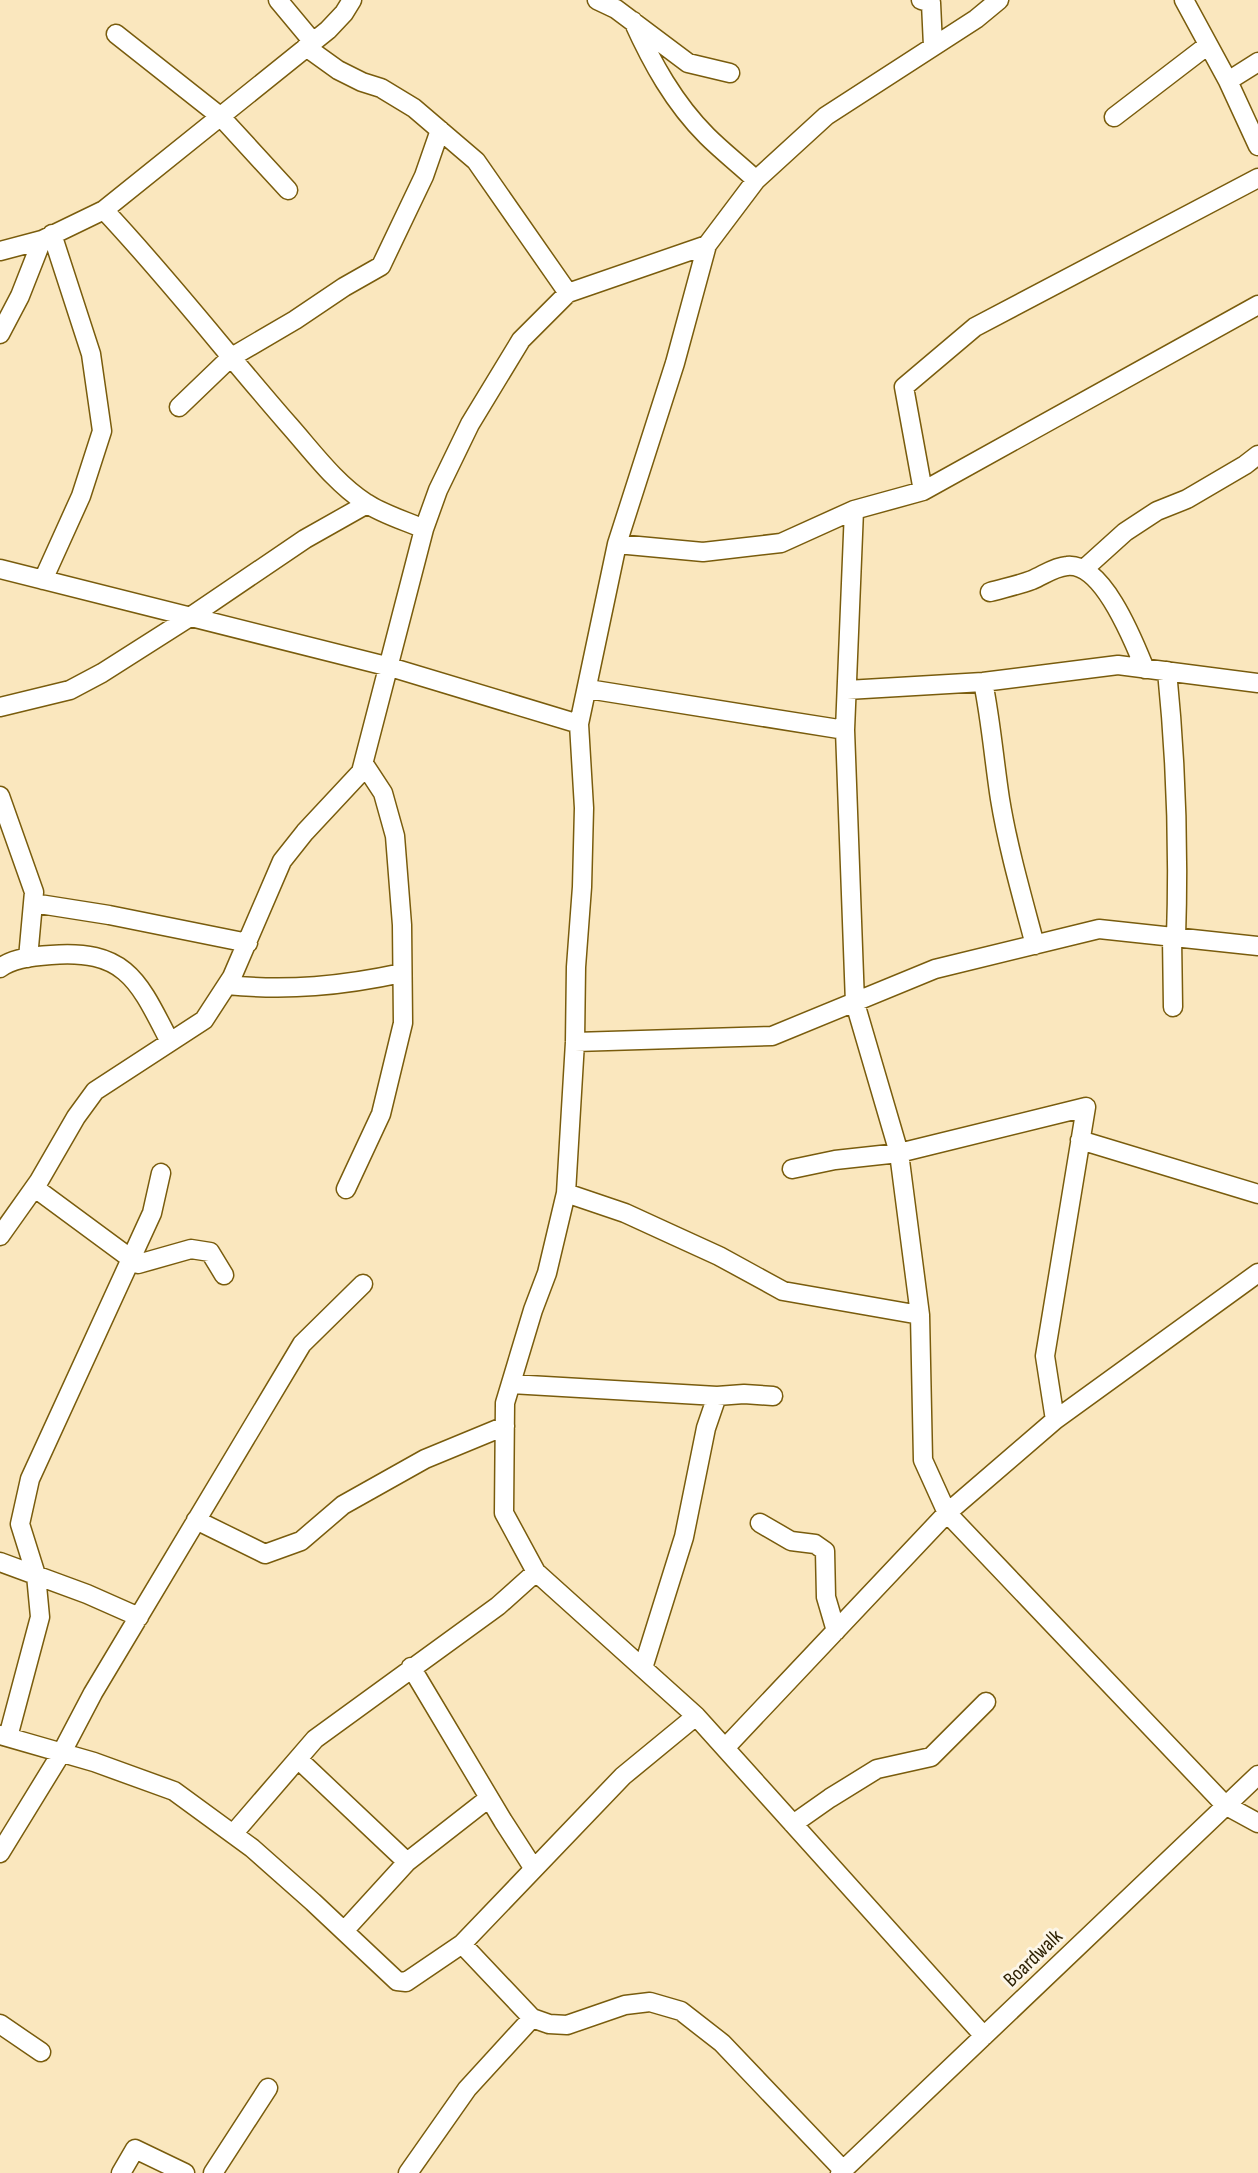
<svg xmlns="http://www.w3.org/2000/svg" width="1258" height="2173" viewBox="0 0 1258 2173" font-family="'Sofia Sans Condensed',sans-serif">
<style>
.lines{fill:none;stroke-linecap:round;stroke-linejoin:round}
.minor-casing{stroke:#795c0d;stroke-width:21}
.minor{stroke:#fff;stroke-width:18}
.labels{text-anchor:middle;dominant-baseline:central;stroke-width:6;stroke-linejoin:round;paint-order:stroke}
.street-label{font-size:21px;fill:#2e2204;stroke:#fcf6e8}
</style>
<rect width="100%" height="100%" fill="#fae7be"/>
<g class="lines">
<defs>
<path id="minor" d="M278,0L313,42
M597,0L616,9L688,63L730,73
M921,0L931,3L933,46
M1184,0L1228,81L1258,146
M633,21C652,63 674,103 707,136C722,151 740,165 756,180
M116,34L221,117L288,190
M306,47L338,70L362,82L381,88L414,108L476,161L568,293
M1228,81L1258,62
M1114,117L1208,45
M104,210C169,279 226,353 288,424C312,451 335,483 366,503C382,514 406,521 424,529
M0,251L42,240L104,210L328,30L344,13L352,0
M0,334L20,296L42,240
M179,407L230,358L295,320L344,287L381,266L424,176L440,130
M923,491L904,387L975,327L1258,178
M854,510L845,730L855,1003L899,1153L920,1315L923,1460L947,1513L1225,1805L1258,1823
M617,544L703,552L781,543L854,510L923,491L1258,305
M0,569L390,667L579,724
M1084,569L1125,532L1157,511L1187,499L1245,465L1258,455
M43,580L81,496L102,431L91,354L52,234
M990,592C1004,588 1019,585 1032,580C1044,575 1054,567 1067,566C1103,562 1134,642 1145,669
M1167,671C1176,760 1179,848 1176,937
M983,682C991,721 994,760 1000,799C1008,848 1022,896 1035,945
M588,689L845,730
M847,690L983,682L1118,665L1258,683
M0,707L70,690L102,673L190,617L305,539L367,504
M0,796L34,892L28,958
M33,903L109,915L248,943
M1172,937L1173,1007
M0,968C13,958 35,956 51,955C127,949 139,982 170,1042
M227,985C288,991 342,986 402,973
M575,1042L772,1036L935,969L1099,929L1258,946
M1080,1140L1258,1194
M792,1169L835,1160L899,1153L1086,1107L1045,1356L1055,1420
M35,1188L138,1264L191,1249L210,1252L224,1275
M346,1189L381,1114L403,1023L402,925L395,836L383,793L364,764
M566,1193L625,1213L673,1235L719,1256L783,1291L920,1315
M0,1236L39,1181L76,1117L95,1091L204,1020L232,977L282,861L305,832L361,772L424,529L438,490L470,424L521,340L568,293L707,245
M511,1384L717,1396L744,1394L773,1396
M196,1520L265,1554L301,1541L343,1505L425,1459L505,1426
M760,1523L791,1541L815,1544L825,1551L826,1597L836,1631
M0,1562L87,1594L139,1617
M411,1667L503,1821L534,1869
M643,1668L684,1537L706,1428L717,1396
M0,1735L94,1762L174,1791L252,1848L313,1902L397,1981L406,1982L462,1944L623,1776L696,1716
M8,1737L40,1617L36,1575L20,1524L30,1479L152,1213L161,1173
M725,1748L947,1513L1055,1420L1258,1273
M298,1759L407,1862
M793,1824L830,1798L877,1769L931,1757L986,1702
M233,1834L315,1739L498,1606L536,1572
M0,1853L62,1752L93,1693L302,1344L363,1284
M344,1931L407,1862L489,1798
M462,1944L532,2018L549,2024L567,2025L625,2005L650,2002L681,2011L722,2043L843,2170
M0,2024L41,2052
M984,2036L696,1716L536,1572L504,1513L505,1403L533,1310L547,1273L566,1193L575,1042L576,967L582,887L584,808L579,724L617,544L675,363L707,245L756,180L826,116L976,19L999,0
M121,2173L135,2149L185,2173
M213,2173L268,2088
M408,2173L467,2089L532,2018
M840,2173L1258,1775"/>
</defs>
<use href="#minor" class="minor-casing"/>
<use href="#minor" class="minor"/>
</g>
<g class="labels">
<g class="street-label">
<text transform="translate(1033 1958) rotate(-44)">Boardwalk</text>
</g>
</g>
</svg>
